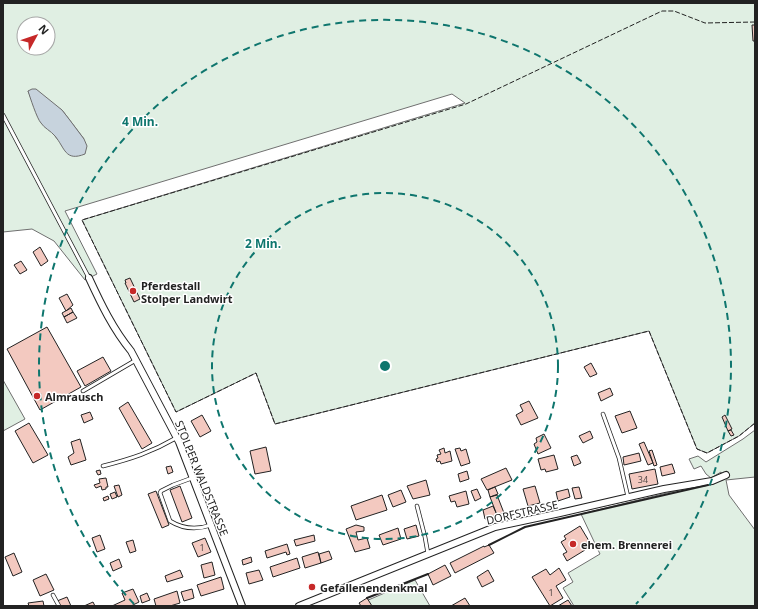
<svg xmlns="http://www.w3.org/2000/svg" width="758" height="609" viewBox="0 0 758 609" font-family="'Noto Sans',sans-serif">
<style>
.green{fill:#e0efe3;stroke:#6f6f6f;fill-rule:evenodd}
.water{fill:#c7d3dd;stroke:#6f6f6f}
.building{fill:#f3c9c0;stroke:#222}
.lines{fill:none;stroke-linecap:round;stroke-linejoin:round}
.service-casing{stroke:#222;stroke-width:4.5}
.minor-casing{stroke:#222;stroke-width:8}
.service{stroke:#fff;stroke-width:3}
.minor{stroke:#fff;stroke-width:6}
.fence{stroke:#222;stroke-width:1;stroke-dasharray:5 2;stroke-linecap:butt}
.wall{stroke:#222;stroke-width:2}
.ring{fill:none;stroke:#0f766e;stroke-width:2;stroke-dasharray:7 5}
.poi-dot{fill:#c62828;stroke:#fff;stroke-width:1.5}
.labels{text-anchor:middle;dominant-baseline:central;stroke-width:3;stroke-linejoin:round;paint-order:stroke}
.number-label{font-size:9px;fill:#564c4a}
.poi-label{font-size:11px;font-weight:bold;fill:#222;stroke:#fff;text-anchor:start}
.street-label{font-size:11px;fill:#222;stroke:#fff}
.centre{fill:#0f766e;stroke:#fff;stroke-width:2}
.ring-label{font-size:12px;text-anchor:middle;font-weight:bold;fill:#0f766e;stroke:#fff;stroke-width:3;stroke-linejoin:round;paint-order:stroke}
</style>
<rect width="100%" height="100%" fill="#fff"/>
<path class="green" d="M3,3H755V423L739,436L707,453L697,449L649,331L275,424L256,373L176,412L82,220L465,103L452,94L65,211L97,274L85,280L54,241L32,229L3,232ZM24,24H48V48H24ZM28,91L62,110L84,139L58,140L36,110Z
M3,380L25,419L3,431Z
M755,430V477L726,480L729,495L755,530V606H574L563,588L573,582L568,573L600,554L581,514L708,483L722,474L721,472L711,478L706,474L701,466L694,469L689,459L698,456L706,462L743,439Z
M415,580L430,606H370L366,601Z"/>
<path class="water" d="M32,89H36L62,110L69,119L84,139L87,146L85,154C65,162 65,148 55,136C51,131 44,128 41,123C37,119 30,97 28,91Z"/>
<path class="building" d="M752,25H755V41H753Z
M40,247L48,261L41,266L33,252Z
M21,261L27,270L20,274L14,265Z
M130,278L140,299L134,302L125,283H126L125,280Z
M67,294L73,305L66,311L59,298Z
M71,308L73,312L64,317L62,313Z
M73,312L77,318L67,323L64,317Z
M47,327L81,387L40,410L7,349Z
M103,357L111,371L85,386L77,371Z
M591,363L597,374L590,377L584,367Z
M610,388L613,395L601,401L598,393Z
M529,401L538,418L521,425L516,415L523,411L520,405Z
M128,402L152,443L142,449L119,408Z
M630,411L637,428L622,433L615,416Z
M90,412L93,419L84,423L81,415Z
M202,415L211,431L200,437L191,421Z
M725,415L732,429L728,431L722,417Z
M29,423L48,455L33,463L15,431Z
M731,430L734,435L731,436L728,431Z
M590,431L593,438L583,443L579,436Z
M544,434L551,448L538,454L534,444L537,442L536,438Z
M80,439L86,460L71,465L68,457L74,453L71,442Z
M644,442L653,463L648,465L639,444Z
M266,447L271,471L255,474L250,451Z
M444,448L445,453L450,451L452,461L441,464L440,461L437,462L436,459L438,458L437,455L441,454L439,450Z
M460,448L461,451L466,449L470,463L461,466L455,449Z
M652,450L657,465L654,466L649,451Z
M639,453L641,461L624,465L623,457Z
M554,455L558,469L546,472L545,469L541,470L538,459Z
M577,455L581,463L574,466L571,457Z
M672,464L675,473L662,476L660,467Z
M171,466L173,472L168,474L166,467Z
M506,468L512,480L487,490L481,479Z
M655,469L658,484L632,489L629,474Z
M100,470L101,474L98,475L96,471Z
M467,471L469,479L460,482L458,474Z
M106,478L108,487H106V489L102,490L101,486L96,488L94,485L100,483L99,479Z
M426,480L430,495L413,499L407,486Z
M119,485L122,495L118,497L114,486Z
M180,486L192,518L182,522L170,490Z
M535,486L540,503L528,506L523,489Z
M495,487L498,494L490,497L488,490Z
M579,487L582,498L575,499L572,488Z
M477,489L481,498L475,501L471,491Z
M568,489L570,497L558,501L556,492Z
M401,490L406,502L393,507L388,495Z
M156,491L169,525L162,528L148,494Z
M466,491L469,504L457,507L455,501L451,502L449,496Z
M115,492L117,497L112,499L110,494Z
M382,495L387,510L356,520L351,506Z
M497,495L504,513L497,515L490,497Z
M108,496L109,499L104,501L103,498Z
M493,506L497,515L485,519L483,510Z
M356,525L364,527V531L356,532L358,540L367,538L370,548L355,552L346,529Z
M416,525L419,536L407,539L404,529Z
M580,526L589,541L582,545L585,550L567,561L563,554L567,552L561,542L566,539L564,536Z
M398,528L401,539L383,545L379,535Z
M100,535L105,549L97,552L92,538Z
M314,535L315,541L296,546L294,540Z
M205,538L211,552L198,557L192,543Z
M133,540L136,551L130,553L126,542Z
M287,544L290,554L287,555L286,552L267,558L265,551Z
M489,545L494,553L455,573L450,563L484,546V547Z
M329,551L332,559L321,563L319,554Z
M318,552L321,563L305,568L302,557Z
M14,553L22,572L13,576L5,557Z
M251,557L252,562L243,565L242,560Z
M297,558L300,568L273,577L270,567Z
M119,559L122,567L113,571L110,563Z
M212,562L215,575L204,578L201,565Z
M445,565L451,576L433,585L428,574Z
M559,568L566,580L556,586L563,598L550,606L532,577L546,569L550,575Z
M180,570L183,577L167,582L165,576Z
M259,570L263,580L249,584L246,573Z
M488,570L494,581L482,587L477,577Z
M46,574L54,590L40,596L33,580Z
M221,577L224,589L201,596L197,585Z
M401,586L403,590L398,592L396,588Z
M133,589L139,602L131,606H112L125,600L122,593Z
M192,589L194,598L184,601L181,592Z
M177,591L180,603L170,606H156L154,599Z
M147,593L150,600L142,603L140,596Z
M67,597L71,606H59L57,601Z
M367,598L372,606H361L359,603Z
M465,598L470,606H451Z
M568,600L572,606H558Z
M43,601L44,606H29L28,603Z
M93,602L95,606H84Z"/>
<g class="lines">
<defs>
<path id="service" d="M3,115L89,278
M83,391L136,360
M603,414L619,458L628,497
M103,466C131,459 152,452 176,438
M192,478L173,485L161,491L160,493L170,521C183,529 197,530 211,525
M417,506L425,537L428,554
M53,595L59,606"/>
<path id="minor" d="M89,278C101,304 113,329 131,351L179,442L242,606
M299,606L495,527L560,513L664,489L712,481L726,475"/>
</defs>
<use href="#service" class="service-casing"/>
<use href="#minor" class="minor-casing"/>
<use href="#service" class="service"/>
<use href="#minor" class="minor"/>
<path class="fence" d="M755,22L705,23L674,11H662L466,104L82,220L176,412L256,373L275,424L649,331L697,449L707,453L739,436L755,423"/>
<path class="wall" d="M489,545L525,527L708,485
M367,598L428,574"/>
</g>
<g class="ring">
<circle cx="385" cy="366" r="173"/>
<path d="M134 604A346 346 0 1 1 636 604"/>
</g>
<g class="poi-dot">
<circle cx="133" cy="291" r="4"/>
<circle cx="37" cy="396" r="4"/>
<circle cx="573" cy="544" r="4"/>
<circle cx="312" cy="587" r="4"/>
</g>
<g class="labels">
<g class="number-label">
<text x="643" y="479">34</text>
<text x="202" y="547">1</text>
<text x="551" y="592">1</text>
</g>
<g class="poi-label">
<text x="141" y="285">Pferdestall<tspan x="141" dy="13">Stolper Landwirt</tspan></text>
<text x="45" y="396">Almrausch</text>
<text x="581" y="544">ehem. Brennerei</text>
<text x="320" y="587">Gefallenendenkmal</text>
</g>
<g class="street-label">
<text transform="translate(202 478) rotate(68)">STOLPER WALDSTRASSE</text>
<text transform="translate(522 512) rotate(-13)">DORFSTRASSE</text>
</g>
</g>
<circle cx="385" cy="366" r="6" class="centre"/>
<g class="ring-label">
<text x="140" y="126">4 Min.</text>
<text x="263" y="248">2 Min.</text>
</g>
<rect width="758" height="609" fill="none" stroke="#222222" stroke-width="8"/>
<g transform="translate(36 36) rotate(50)"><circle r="19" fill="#ffffff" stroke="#a7a7a7"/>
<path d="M0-3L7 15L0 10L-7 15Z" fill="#c62828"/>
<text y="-6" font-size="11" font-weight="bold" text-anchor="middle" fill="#222222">N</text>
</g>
</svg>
